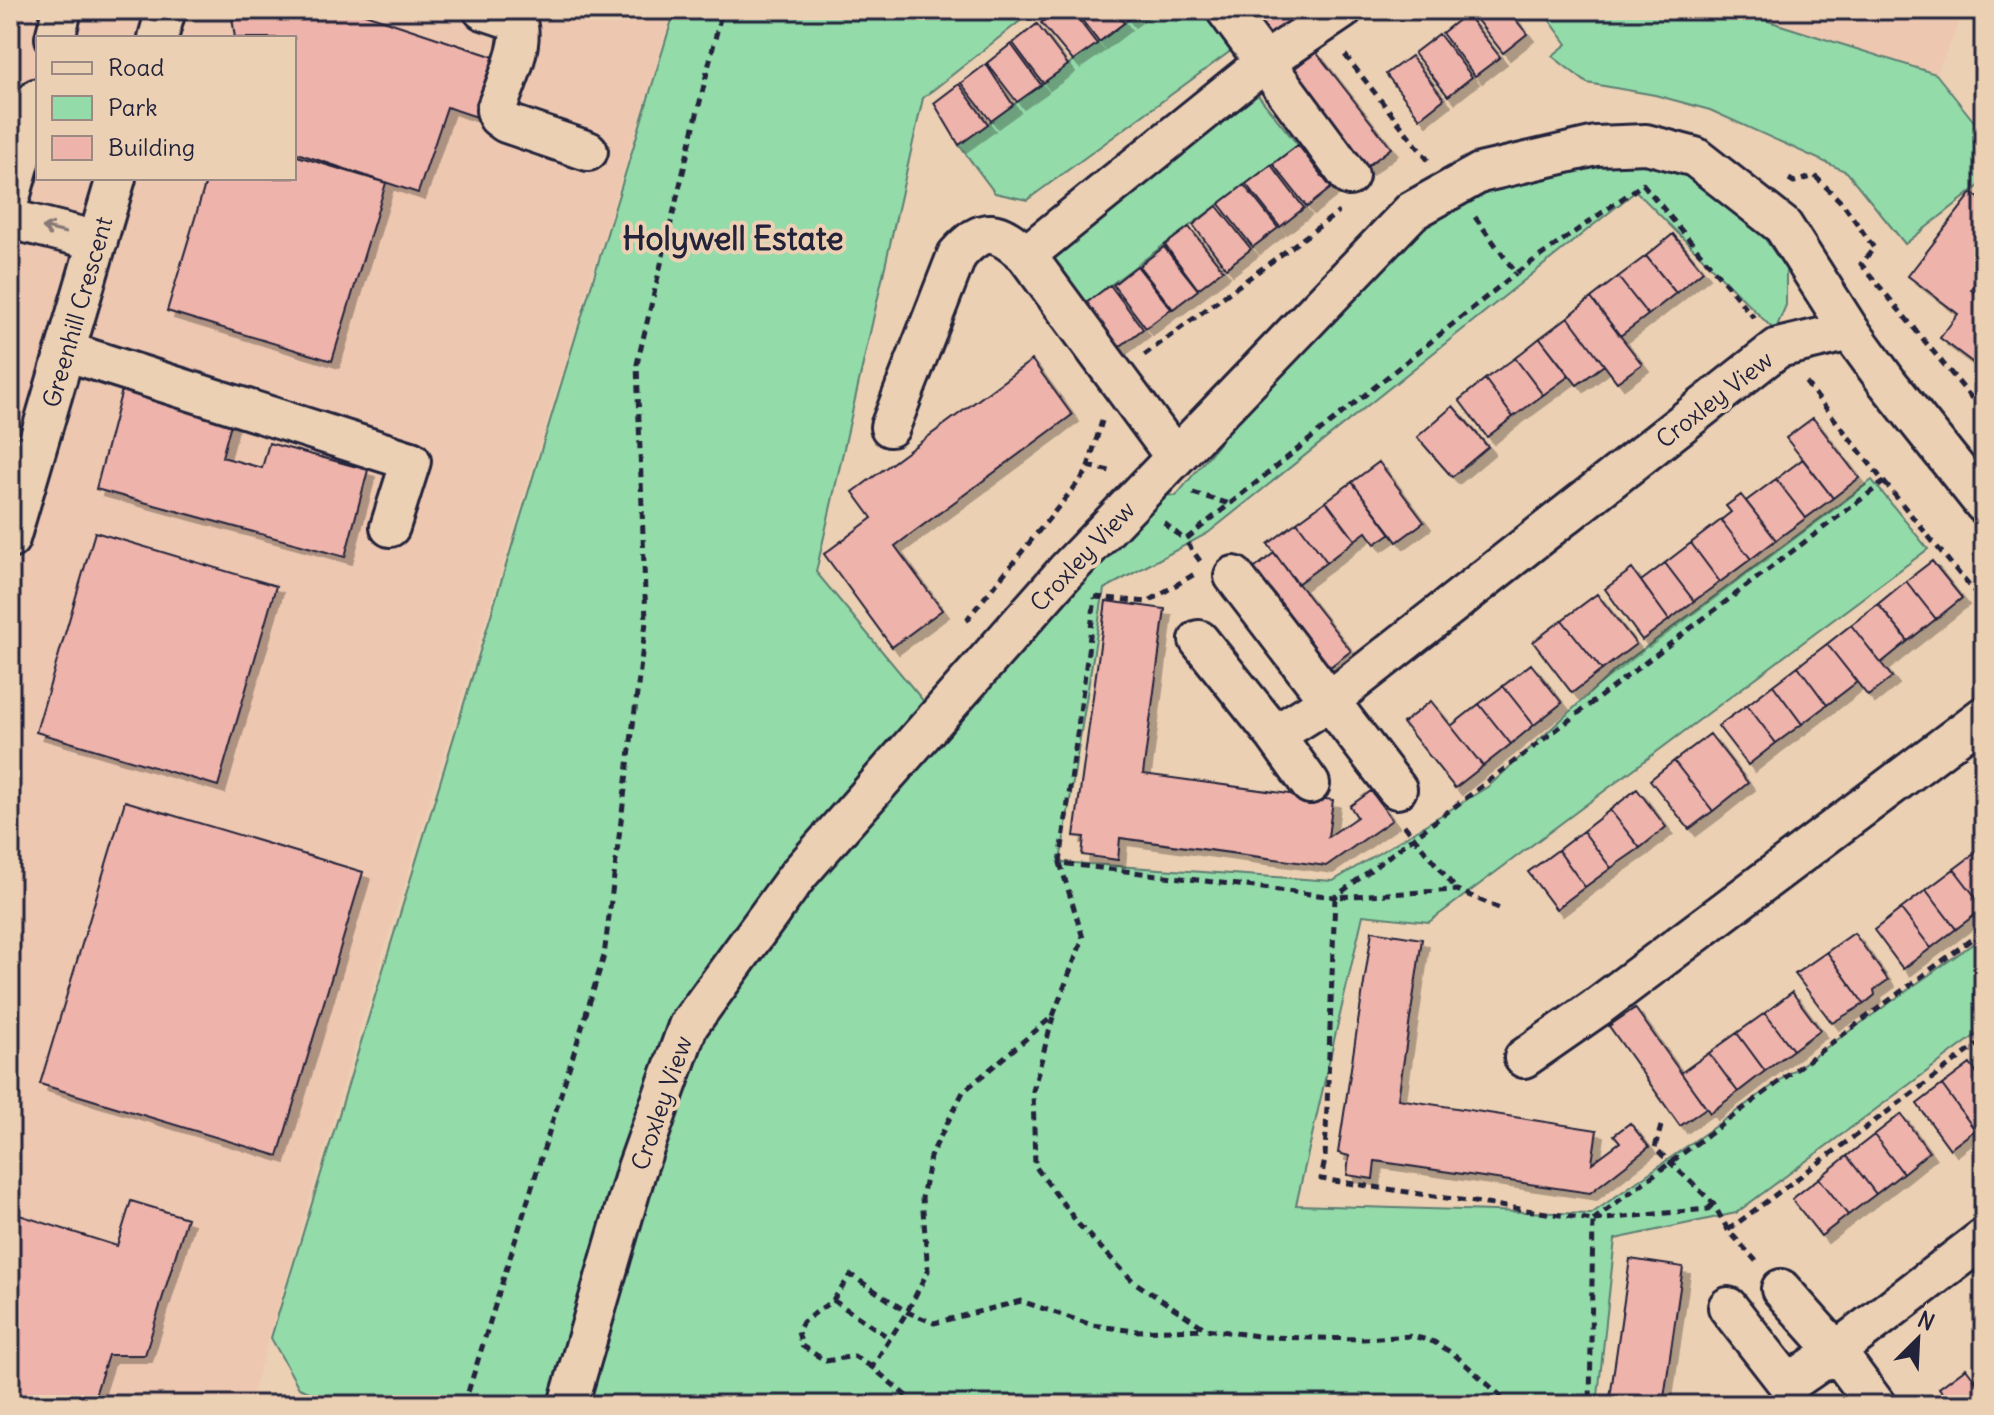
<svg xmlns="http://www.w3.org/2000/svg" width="1994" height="1415" viewBox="0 0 1994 1415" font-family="Delius,sans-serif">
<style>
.built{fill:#edc7b0;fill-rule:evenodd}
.green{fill:#94dbaa;stroke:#5b7e72;stroke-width:2}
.building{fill:#eeb3aa;stroke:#22223b;stroke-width:2;filter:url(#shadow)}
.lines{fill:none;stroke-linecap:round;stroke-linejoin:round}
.minor-casing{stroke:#22223b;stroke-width:44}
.path{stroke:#22223b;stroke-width:5;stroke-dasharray:8 6;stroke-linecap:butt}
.minor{stroke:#ecd0b3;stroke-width:38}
.oneway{stroke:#877977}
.labels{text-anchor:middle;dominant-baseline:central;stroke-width:8;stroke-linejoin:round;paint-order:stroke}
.street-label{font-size:24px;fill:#22223b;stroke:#ecd0b3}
.district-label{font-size:32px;font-weight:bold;fill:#22223b;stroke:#ecd0b3}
</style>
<defs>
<filter id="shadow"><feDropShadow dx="7" dy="7" stdDeviation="0" flood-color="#0004"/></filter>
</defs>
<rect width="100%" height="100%" fill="#ecd0b3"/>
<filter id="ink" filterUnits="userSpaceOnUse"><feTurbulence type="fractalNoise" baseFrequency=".0125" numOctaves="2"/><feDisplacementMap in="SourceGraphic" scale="16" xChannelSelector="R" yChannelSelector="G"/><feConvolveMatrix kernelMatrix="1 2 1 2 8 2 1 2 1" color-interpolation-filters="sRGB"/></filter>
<g filter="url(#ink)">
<path class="built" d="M10,10H673L359,1031L249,1405H10ZM38,38H294V178H38Z
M1733,10H1965L1936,74Z"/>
<path class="green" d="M675,10H1034L923,98L816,572L925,703L1118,489L1176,496L1282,366L1428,224L1495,188L1614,161L1684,171L1758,229L1786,269V305L1775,331L1636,191L1208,533L1104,589L1060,862L1333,881L1489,786L1615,670L1872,480L1928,549L1429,922L1363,915L1296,1205L1591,1214L1984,936V1029L1736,1213L1615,1239L1597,1405H342L299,1388L271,1338Z
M1142,10H1202L1232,50L1027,200L995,193L959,145Z
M1542,10H1733L1936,74L1984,134V182L1905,244L1847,172L1710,110L1655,95L1587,83L1552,56L1567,44Z
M1248,83L1298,145L1085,304L1043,250Z"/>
<path class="building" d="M231,10H353L503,60L483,119L447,107L418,193L294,152V38H235Z
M1058,10H1071L1097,44L1073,61L1041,23Z
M1074,10H1114L1124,23L1099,42Z
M1120,10H1142L1128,20Z
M1248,10H1289L1297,20L1271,40Z
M1469,10H1508L1527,34L1503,53Z
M1466,14L1500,57L1475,76L1442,33Z
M1037,24L1068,65L1043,83L1013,43Z
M1439,34L1472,77L1448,96L1414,53Z
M1011,44L1041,85L1017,102L987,63Z
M1316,52L1391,148L1365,168L1290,72Z
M1411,56L1444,99L1420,118L1386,74Z
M986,64L1013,105L991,121L961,83Z
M959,84L988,124L959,145L934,103Z
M1298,145L1331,188L1307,207L1273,164Z
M294,155L386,183L332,361L167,311L207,178H294Z
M1271,165L1304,208L1280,227L1246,184Z
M1244,185L1278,228L1253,247L1219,204Z
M1972,193L1984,202V273L1971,290L1984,299V371L1940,338L1958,314L1908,276Z
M1217,206L1251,249L1226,268L1193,225Z
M1189,227L1223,270L1198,289L1165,245Z
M1673,234L1703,271L1676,293L1646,256Z
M1164,247L1198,290L1173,309L1139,266Z
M1646,256L1676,293L1648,315L1618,277Z
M1137,266L1171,309L1146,328L1113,285Z
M1618,277L1648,315L1620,336L1591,298Z
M1110,285L1143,329L1118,348L1085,304Z
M1591,298L1642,364L1617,382L1568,317Z
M1568,317L1604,365L1577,385L1540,338Z
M1540,338L1569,376L1543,395L1515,358Z
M1515,358L1543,395L1513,417L1485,379Z
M1032,360L1072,415L895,546L942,610L892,647L824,554L872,518L853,492Z
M1485,379L1513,417L1487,437L1459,400Z
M123,386L233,416L222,457L262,468L269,443L368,470L345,557L96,489Z
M1453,406L1488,447L1452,477L1417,437Z
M1813,418L1859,478L1833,498L1786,438Z
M1803,459L1833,498L1806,518L1776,479Z
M1379,462L1424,522L1397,542L1352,482Z
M1776,479L1806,518L1776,540L1746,501Z
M1352,482L1391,533L1375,544L1366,532L1355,540L1326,501Z
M1741,495L1776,540L1751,559L1721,520L1731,512L1726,506Z
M1326,501L1355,540L1327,562L1297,522Z
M1721,520L1751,559L1720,582L1691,543Z
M1297,522L1327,562L1297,584L1268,544Z
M95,532L276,586L218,786L36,732Z
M1691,543L1720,582L1694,601L1665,563Z
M1274,553L1351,651L1326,670L1250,572Z
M1932,561L1962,598L1936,619L1906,581Z
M1665,563L1694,601L1669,620L1641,581Z
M1632,569L1669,620L1642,640L1605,589Z
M1906,581L1936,619L1908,641L1878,604Z
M1597,594L1636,644L1602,670L1562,620Z
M1106,601L1165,609L1143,774L1333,800L1328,837L1357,817L1350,806L1371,791L1392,820L1326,866L1120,838L1118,860L1082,855L1084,837L1074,836Z
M1878,604L1908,641L1881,663L1851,625Z
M1562,620L1602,670L1572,693L1533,642Z
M1851,625L1892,677L1868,696L1827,644Z
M1827,644L1857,682L1827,705L1798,666Z
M1531,664L1562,703L1534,725L1503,686Z
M1798,666L1827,705L1802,724L1773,685Z
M1773,685L1802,724L1776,743L1747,705Z
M1503,686L1534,725L1511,744L1479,704Z
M1431,701L1483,766L1455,788L1403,723Z
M1479,704L1511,744L1483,766L1451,726Z
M1747,705L1776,743L1748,765L1718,726Z
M1710,734L1748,783L1713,811L1674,761Z
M1674,761L1713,811L1689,829L1650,780Z
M1637,789L1666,827L1640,848L1610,810Z
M125,801L363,872L278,1156L40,1084Z
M1610,810L1640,848L1611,868L1583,831Z
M1583,831L1611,868L1585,887L1558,850Z
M1982,848L1984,851V908L1954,869Z
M1558,850L1585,887L1556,909L1528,872Z
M1954,869L1984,908L1956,929L1926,890Z
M1926,890L1956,929L1931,948L1901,909Z
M1901,909L1931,948L1903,969L1874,930Z
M1372,931L1422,939L1398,1099L1597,1130L1592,1163L1620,1142L1614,1135L1630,1123L1649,1147L1590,1193L1375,1161L1373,1179L1347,1175L1349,1156L1338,1153Z
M1854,933L1888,980L1874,990L1875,995L1864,1004L1827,952Z
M1827,952L1864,1004L1832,1023L1795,974Z
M1792,992L1820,1030L1793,1050L1765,1013Z
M1635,1008L1706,1108L1680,1126L1609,1026Z
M1765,1013L1793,1050L1765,1071L1737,1033Z
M1737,1033L1765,1071L1738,1092L1709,1053Z
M1709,1053L1738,1092L1710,1113L1681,1073Z
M1970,1064L1984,1083V1123L1975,1130L1942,1085Z
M1942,1085L1975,1130L1950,1149L1917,1104Z
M1901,1114L1929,1152L1903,1173L1874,1135Z
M1874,1135L1903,1173L1876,1194L1847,1156Z
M1847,1156L1876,1194L1848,1215L1819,1178Z
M1819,1178L1848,1215L1821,1236L1792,1199Z
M131,1201L187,1218L145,1355H108L92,1405H10V1212L117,1246Z
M1630,1259L1683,1267L1663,1405H1609Z
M1966,1368L1984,1392V1405H1952L1939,1388Z
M1984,1372V1392L1974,1379Z"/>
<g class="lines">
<defs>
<path id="minor" d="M483,10L516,21C527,40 503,90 496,110L498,117L506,123L588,151
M1226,10L1349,176
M55,38L62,10
M158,38L166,10
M10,198L38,98
M10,219L98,241
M1026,255L1265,62L1342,10
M65,351L411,461L390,527
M890,427L957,255C984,224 998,230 1026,255L1175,457
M10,539L116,178
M1234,576L1397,789
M1199,640L1275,735L1328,702L1778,348L1850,331
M1275,735L1310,784
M1524,1058L1596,1008L1984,716
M1781,1289L1836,1351L1876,1405
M1728,1307L1788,1384L1836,1351L1984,1238
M568,1405L637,1168L688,1026L798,875L1066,571L1412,211L1480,173L1596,146L1646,144L1695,157L1783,226L1850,331L1887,382L1984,504"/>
</defs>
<use href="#minor" class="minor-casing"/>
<path class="path" d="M1345,55L1428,160
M1789,179L1794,182L1815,176L1844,205L1874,248L1861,264L1984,413
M1475,217L1516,273L1643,184L1754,318
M1144,355L1339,212
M1088,466L1110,471
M1884,482L1984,604
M1193,493L1230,504
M1164,523L1185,540
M1200,561L1185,540L1516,273
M1095,597L1147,602L1198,572
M970,621L968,618L1086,473L1102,421
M1404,825L1456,889
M1060,863L1095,598
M1499,908L1457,890L1335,897L1325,1159L1321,1179L1593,1220L1590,1405
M1053,1017L1033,1091L1035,1166L1079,1225L1134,1282L1206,1329L1265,1337L1363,1339L1413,1336L1434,1342L1455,1355L1511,1405
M1661,1126L1655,1148L1713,1203L1728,1230L1756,1261
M1593,1220L1984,930
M1594,1220L1708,1209L1713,1204
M1728,1230L1984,1040
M833,1300L885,1335
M872,1367L854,1356L826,1361L802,1346L798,1332L803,1322L833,1300L851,1275L907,1312L934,1323L1021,1301L1092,1325L1134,1331L1205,1329
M464,1405L604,956L646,622L637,364L722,10
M917,1405L872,1367L907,1312L928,1271L922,1198L930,1157L963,1092L1053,1016L1083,938L1060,863L1335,897L1884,482L1803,379"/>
<use href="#minor" class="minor"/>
</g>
<defs><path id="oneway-shaft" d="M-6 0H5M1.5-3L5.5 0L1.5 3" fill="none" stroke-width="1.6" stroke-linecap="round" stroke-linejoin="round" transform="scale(2)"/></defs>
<use class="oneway" href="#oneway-shaft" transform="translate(54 230) rotate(-166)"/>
</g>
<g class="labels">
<g class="street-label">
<text transform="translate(77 312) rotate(-74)">Greenhill Crescent</text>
<text transform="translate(1714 399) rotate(-38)">Croxley View</text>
<text transform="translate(1082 556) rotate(-47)">Croxley View</text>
<text transform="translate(661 1103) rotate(-71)">Croxley View</text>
</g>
<g class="district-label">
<text x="733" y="238">Holywell Estate</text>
</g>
</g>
<rect width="1994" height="1415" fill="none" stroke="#ecd0b3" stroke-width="40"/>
<rect x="20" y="20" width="1954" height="1375" fill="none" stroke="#22223b" stroke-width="3" filter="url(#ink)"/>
<rect x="36" y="36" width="260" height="144" fill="#ecd0b3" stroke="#9b8a83" stroke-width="2"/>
<rect x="52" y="62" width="40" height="12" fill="#ecd0b3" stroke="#9b8a83" stroke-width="2"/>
<text x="108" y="76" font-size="24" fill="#22223b">Road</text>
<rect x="52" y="96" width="40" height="24" fill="#94dbaa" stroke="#9b8a83" stroke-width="2"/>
<text x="108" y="116" font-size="24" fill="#22223b">Park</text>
<rect x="52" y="136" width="40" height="24" fill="#eeb3aa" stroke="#9b8a83" stroke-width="2"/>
<text x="108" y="156" font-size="24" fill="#22223b">Building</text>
<g transform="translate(1918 1339) rotate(24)" stroke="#ecd0b3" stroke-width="6" paint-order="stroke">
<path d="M0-6L14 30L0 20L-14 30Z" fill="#22223b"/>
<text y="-12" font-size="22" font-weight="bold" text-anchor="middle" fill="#22223b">N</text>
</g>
</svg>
